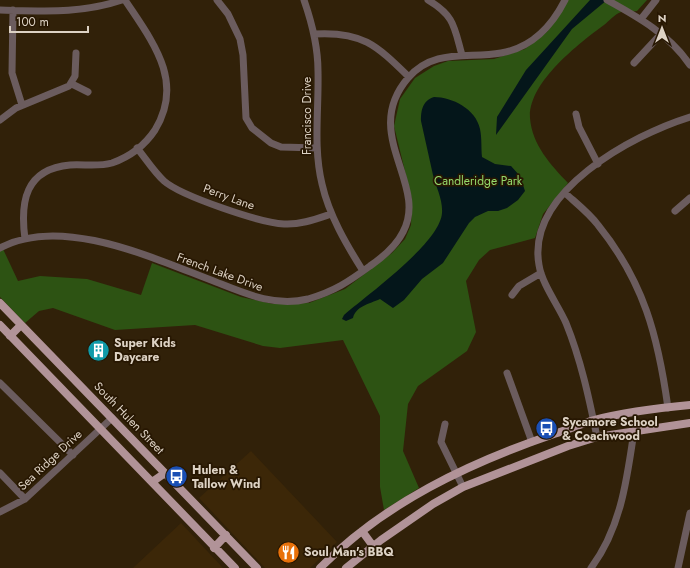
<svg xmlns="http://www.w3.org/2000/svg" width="690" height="568" viewBox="0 0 690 568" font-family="Jost,sans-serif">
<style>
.built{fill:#3c2708}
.green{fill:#2d5313}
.water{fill:#04161a}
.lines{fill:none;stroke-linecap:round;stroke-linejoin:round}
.minor{stroke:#6b5c5e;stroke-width:7}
.major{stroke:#b19398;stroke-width:8}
.labels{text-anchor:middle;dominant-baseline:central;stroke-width:3.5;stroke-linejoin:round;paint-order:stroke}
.street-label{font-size:12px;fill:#ddd2c4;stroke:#271702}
.park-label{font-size:12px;fill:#94d96c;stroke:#271702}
.poi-label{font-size:12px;font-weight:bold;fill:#ddd2c4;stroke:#271702;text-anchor:start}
</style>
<rect width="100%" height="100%" fill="#312109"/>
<path class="built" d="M251,451L337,542L310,568H265L199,498Z
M181,523L223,568H133Z"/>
<path class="green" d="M565,0H647L637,11C632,12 626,11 621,12C615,14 609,21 604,25C578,44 528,83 530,118C532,145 551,165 568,183L543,214L535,238L490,250L479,260L466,281L476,332L467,351L418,386L408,404L403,451L419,488L384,510L380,487V416L343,340L280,348L263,346L195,325L115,330L53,308L39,311L25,323L0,297V250L3,249L18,281L40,276L87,279L141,295L152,263L241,297L273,304L309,303L345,289L392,253L405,239L411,225L412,200L394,126L400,99L415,78L434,66L448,61L494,59L525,49L548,31Z"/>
<path class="water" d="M590,0H607L572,29L496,135L497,117L526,70Z
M434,97C452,97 476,109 480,129C482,138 481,148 482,157L495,164L511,166L520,176L525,191L518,200L507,208L498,211H488L475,217L469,223L443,263L422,279L404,300L393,308L380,299C369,304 356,306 353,318L346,321L342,319L344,315C367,295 440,243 442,213C443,200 436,187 433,175C429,157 425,139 421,121C421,111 422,101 434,97Z"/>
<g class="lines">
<path class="minor" d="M217,0L228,14L240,39L243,55L246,118L252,128L271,143L281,147L317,148
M304,0C312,23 318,46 318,71C319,109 313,147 322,184C329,215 346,244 363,271
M428,0C455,16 454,27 462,55
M607,0C638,17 670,35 690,65
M0,10C43,11 81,14 122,0
M13,10L12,73L22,105
M641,19L656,0
M314,34C362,31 376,45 409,77
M634,63L661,34
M72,84L88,92
M576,114L579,127L598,164
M0,120L16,108L69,86L75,76L76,53
M137,148C146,159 154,172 164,181C181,196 261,223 284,224C300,225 316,219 331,214
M565,193C576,203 589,213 598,225C644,282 658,336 668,408
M675,211L690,198
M25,239C20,202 25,169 70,165C84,164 98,167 112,163C129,157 145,145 155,130C185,81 152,41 125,0
M0,248C62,214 157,260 216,282C246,294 275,307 308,299C335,291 348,282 370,266C383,257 396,246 403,232C429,184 360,134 408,78C434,48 468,59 501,53C531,48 552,26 565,0
M512,295L519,286L541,273
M507,373L532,442
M0,383L73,455
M445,424L441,442L463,487
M597,437C589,398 581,360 566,323C558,305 542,284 539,265C526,192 632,135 690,117
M0,473L25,499
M0,512L25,499L112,418
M591,568C621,528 627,479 634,431
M678,568L690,513"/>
<path class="major" d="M0,303L257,568
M0,325L235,568
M10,336L21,325
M152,482L165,473
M362,531L373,546
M214,548L226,535
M320,568C384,503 469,463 554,434C568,430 581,424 594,420C625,412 658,408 690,405
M346,568L381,540L433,504L463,487L568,446L597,437L690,423"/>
</g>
<defs>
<symbol id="building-disc" viewBox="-11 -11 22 22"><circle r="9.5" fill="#0f9aa8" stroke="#271702"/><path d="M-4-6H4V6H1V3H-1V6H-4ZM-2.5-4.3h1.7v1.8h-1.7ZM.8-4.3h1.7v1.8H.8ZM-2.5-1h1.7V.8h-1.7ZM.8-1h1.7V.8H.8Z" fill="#fff"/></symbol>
<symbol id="bus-disc" viewBox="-11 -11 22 22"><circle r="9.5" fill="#1a4fb4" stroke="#271702"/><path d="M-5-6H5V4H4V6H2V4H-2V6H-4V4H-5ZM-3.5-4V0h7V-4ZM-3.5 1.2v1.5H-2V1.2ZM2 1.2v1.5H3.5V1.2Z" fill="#fff"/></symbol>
<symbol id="restaurant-disc" viewBox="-11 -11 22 22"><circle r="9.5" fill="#e8710a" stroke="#271702"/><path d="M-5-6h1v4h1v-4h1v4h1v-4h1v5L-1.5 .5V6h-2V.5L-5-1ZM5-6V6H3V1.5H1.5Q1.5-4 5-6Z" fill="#fff"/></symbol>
</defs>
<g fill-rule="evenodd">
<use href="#building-disc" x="86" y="338" width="25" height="25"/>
<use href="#bus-disc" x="534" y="416" width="25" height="25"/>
<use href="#bus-disc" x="164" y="464" width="25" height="25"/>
<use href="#restaurant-disc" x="276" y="540" width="25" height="25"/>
</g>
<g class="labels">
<g class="street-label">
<text transform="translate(307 116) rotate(-90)">Francisco Drive</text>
<text transform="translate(229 197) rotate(20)">Perry Lane</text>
<text transform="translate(220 272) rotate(20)">French Lake Drive</text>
<text transform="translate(129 418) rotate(46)">South Hulen Street</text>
<text transform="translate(50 460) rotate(-43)">Sea Ridge Drive</text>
</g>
<g class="park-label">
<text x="478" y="181">Candleridge Park</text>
</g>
<g class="poi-label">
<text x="114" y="343">Super Kids<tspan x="114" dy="14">Daycare</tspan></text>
<text x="562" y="422">Sycamore School<tspan x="562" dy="14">&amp; Coachwood</tspan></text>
<text x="192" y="470">Hulen &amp;<tspan x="192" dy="14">Tallow Wind</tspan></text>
<text x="304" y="552">Soul Man's BBQ</text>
</g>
</g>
<g transform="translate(662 28)" stroke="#271702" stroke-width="3" paint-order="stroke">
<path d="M0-3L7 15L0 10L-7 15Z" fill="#ddd2c4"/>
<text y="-6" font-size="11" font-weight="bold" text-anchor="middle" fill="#ddd2c4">N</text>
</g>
<path d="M10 26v6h78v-6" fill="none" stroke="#ddd2c4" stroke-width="2"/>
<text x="16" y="26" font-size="12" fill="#ddd2c4" stroke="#271702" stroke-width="3" paint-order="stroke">100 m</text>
</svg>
